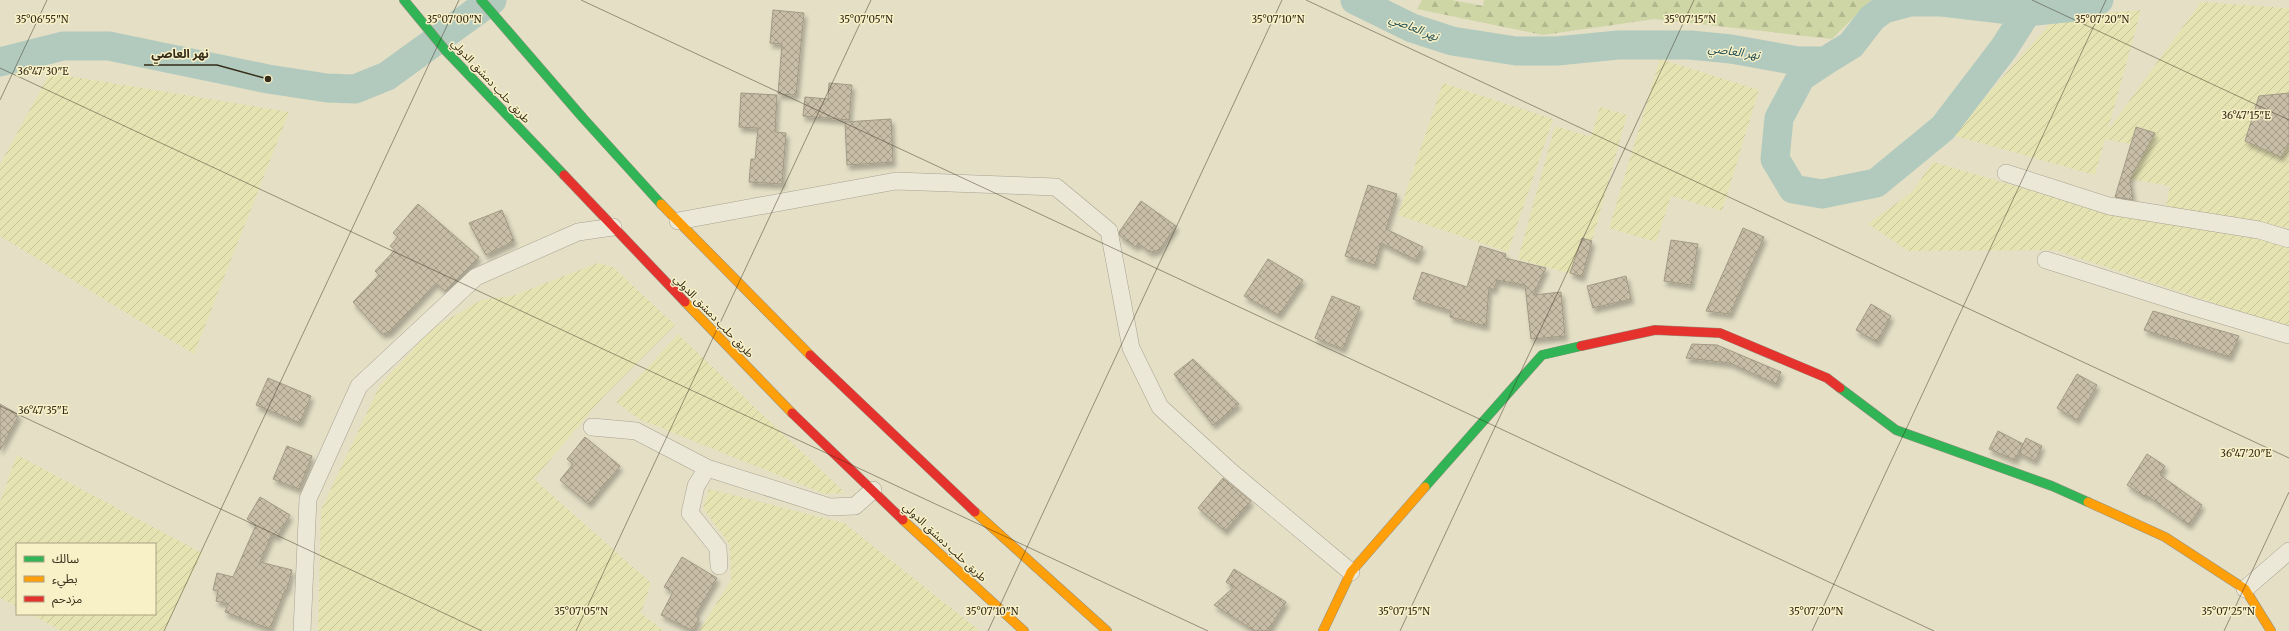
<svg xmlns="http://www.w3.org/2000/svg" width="2289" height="631" viewBox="0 0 2289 631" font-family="Merriweather,'Noto Sans Arabic',serif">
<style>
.farmland{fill:url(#farmland-furrows)}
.forest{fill:url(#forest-firs)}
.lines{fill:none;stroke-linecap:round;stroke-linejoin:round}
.river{stroke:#b2cabe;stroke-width:29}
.building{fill:url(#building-cross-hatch);stroke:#a39a85;filter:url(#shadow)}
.street-casing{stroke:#a8a290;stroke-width:18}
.fast-casing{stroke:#979180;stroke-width:10}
.slow-casing{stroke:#979180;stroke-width:10}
.jam-casing{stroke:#979180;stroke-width:10}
.street{stroke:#ebe8d8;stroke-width:17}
.fast{stroke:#30b455;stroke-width:9}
.slow{stroke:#ff9f0a;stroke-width:9}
.jam{stroke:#e5322d;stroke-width:9}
.ticks{fill:none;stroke:#352b19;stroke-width:1;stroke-opacity:0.45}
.labels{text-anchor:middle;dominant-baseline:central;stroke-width:3;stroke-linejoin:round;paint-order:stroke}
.street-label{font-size:11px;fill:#352b19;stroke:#f8f1c8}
.water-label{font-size:12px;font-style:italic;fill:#265357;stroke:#f8f1c8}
.ticks-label{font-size:10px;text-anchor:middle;fill:#352b19;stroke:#f8f1c8;stroke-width:3;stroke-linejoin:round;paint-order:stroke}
.leader{fill:none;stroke:#352b19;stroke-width:1.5}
.callout-dot{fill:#352b19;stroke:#f8f1c8;stroke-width:1.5}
.callout-label{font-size:12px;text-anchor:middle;font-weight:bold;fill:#352b19;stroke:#f8f1c8;stroke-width:3;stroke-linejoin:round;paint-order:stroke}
</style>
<defs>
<pattern id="farmland-furrows" width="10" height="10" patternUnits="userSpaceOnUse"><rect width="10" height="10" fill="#e6e3b3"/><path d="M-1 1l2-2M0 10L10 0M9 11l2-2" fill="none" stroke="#c6c399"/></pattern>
<pattern id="forest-firs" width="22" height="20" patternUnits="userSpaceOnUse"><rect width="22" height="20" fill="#cfd6a6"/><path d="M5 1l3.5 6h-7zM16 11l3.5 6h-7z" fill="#b2b88e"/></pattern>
<pattern id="building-cross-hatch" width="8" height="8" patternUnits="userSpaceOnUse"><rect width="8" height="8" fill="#c8bda6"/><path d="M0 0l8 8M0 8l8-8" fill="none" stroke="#a39a86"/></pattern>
<filter id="shadow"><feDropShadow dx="2.5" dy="4.5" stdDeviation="2" flood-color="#0004"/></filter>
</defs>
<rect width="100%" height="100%" fill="#e4dfc5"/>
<path class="farmland" d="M2201,2L2289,8V228L2166,207L2170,186L2130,179L2136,145L2105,139L2095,175L1952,135L2055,18L2141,10L2108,130Z
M1660,59L1759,90L1722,211L1671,196L1656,242L1609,228Z
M50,73L289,112L194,354L0,236V164Z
M1443,83L1553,119L1508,252L1398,215Z
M1600,107L1627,115L1582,277L1518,259L1555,126L1591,137Z
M1933,162L2109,213L2255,234L2289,246V328L2055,250L1908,251L1868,224L1912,192Z
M598,263L613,267L675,325L604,396L534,479L651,583L641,613L664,631H318L321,510L380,385L432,329L481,300L512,296Z
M678,334L845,493L825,494L639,419L616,402Z
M17,455L202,553L164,631H62L30,614H155V544H17V607L0,598V502Z
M709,489L844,523L980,631H699L731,580L730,545L703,508Z"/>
<path class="forest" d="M1422,0H1452L1483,6L1484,0H1871L1832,39L1655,19L1543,35L1417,9Z"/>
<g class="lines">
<path class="river" d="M1355,0L1412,28L1452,41L1516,51H1557L1618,45H1690L1731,49L1798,61H1825L1851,45L1872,18L1884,9L1910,2H1942L2027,12L2075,7L2099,0
M1825,61L1801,77L1779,118L1775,159L1793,189L1822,194L1876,183L1943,128L2004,48L2027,12
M0,62L63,46H109L268,79L327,88L355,89L387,76L492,0"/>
</g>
<path class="building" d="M773,10L804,13L796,95L778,94L782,44L770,43Z
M829,83L852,85L849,120L803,116L805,97L828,99Z
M741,93L777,95L775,132L786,133L782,184L749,182L751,159H755L758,128L739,127Z
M2289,93V144L2281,157L2245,141L2259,96Z
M891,119L893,162L847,165L845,122Z
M2136,127L2155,133L2130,179L2133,200L2115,197Z
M1368,185L1397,194L1386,229L1423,247L1416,260L1381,243L1375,265L1345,256Z
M1141,201L1176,226L1159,250L1150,252L1138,243L1136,247L1120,236L1119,232Z
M418,204L479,257L445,291L436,283L390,332L382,334L353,302L379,275L375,271L395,250L390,246L398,237L393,233Z
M502,210L514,241L486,255L469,223Z
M1743,228L1764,237L1730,314L1706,311Z
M1582,238L1592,241L1582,277L1570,273Z
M1671,240L1698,244L1691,285L1664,281Z
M1480,246L1506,254L1505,258L1546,268L1533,295L1561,292L1565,336L1531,339L1525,285L1497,280L1494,290L1489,287L1486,326L1450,317L1451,311L1413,299L1422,272L1467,287Z
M1268,259L1303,280L1279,315L1244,296Z
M1626,276L1631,299L1593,308L1587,286Z
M1332,296L1360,307L1343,349L1315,338Z
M1871,304L1891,316L1877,342L1856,330Z
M2153,311L2239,336L2230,357L2144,330Z
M1692,344L1717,345L1781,372L1776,384L1730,363L1686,358Z
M1193,359L1239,404L1213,425L1174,374Z
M2077,374L2097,385L2077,420L2057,408Z
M268,378L311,396L300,423L256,405Z
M0,404L19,415L0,450Z
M1998,431L2023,444L2015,460L1989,449Z
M585,437L620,466L589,504L560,480L573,464L567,459Z
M2026,438L2042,446L2035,461L2019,453Z
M287,446L312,456L299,489L273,479Z
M2147,454L2165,466L2160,475L2202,505L2189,525L2146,495L2145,497L2127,485Z
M1223,478L1251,501L1225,531L1198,508Z
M260,497L290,515L277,537L272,534L260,562L292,570L287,590H285L270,629L225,612L228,604L216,601L218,591L213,590L217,573L233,577L256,525L247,519Z
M682,557L717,578L695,616L699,618L693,631L661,615L673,592L664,587Z
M1234,569L1286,602L1268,631H1255L1214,605L1234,587L1226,582Z"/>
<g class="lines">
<defs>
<path id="street" d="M2006,173L2109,206L2259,230L2289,239
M678,221L896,181L1056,187L1109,231L1131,348L1160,407L1230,471L1351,572
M2046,260L2194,307L2289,335
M592,427L636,431L707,468L830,507L855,506L873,490
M707,468L696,486L690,513L718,548L719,566
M2245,589L2289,551
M302,631L308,499L359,386L476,277L578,232L613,227"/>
<path id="fast" d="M404,0L446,51L564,175
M481,0L583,118L661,204
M1840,388L1896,430L2052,486L2088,502
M1425,487L1542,355L1581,346"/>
<path id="slow" d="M661,204L810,355
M685,302L792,413
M2088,502L2165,537L2245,589L2271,631
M975,512L1107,631
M903,520L1024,631
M1323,631L1351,572L1425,487"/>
<path id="jam" d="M564,175L685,302
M1581,346L1655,330L1720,333L1827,378L1840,388
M810,355L975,512
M792,413L903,520"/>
</defs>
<use href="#street" class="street-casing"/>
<use href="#fast" class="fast-casing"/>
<use href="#slow" class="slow-casing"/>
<use href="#jam" class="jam-casing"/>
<use href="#street" class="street"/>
<use href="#fast" class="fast"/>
<use href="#slow" class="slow"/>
<use href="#jam" class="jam"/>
</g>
<path class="ticks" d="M581,0L1934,631M1306,0L2289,458M2032,0L2289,120M0,68L1208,631M0,100L47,0M0,406L482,631M164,631L459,0M576,631L871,0M988,631L1282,0M1400,631L1694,0M1812,631L2106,0M2224,631L2289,492"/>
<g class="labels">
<g class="street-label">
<text transform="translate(491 81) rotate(47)">طريق حلب دمشق الدولي</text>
<text transform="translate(714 316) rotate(46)">طريق حلب دمشق الدولي</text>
<text transform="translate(945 542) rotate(43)">طريق حلب دمشق الدولي</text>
</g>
<g class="water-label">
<text transform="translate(1414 27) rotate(22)">نهر العاصي</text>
<text transform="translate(1734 51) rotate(8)">نهر العاصي</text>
</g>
</g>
<g class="ticks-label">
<text x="42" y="23">35°06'55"N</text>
<text x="454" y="23">35°07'00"N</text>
<text x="866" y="23">35°07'05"N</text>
<text x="1278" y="23">35°07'10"N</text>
<text x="1690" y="23">35°07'15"N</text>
<text x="2102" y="23">35°07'20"N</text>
<text x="43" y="75">36°47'30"E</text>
<text x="2246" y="119">36°47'15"E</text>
<text x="43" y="414">36°47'35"E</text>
<text x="2246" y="457">36°47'20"E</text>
<text x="581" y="615">35°07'05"N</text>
<text x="992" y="615">35°07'10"N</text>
<text x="1404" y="615">35°07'15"N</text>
<text x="1816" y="615">35°07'20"N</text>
<text x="2228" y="615">35°07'25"N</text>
</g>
<path class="leader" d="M268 79L217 65H144"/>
<circle class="callout-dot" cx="268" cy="79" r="4"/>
<g class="callout-label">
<text x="180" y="58">نهر العاصي</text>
</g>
<rect x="16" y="543" width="140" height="72" fill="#f8f1c8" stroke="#aaa282"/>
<rect x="24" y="556" width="20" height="6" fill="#30b455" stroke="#aaa282"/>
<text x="52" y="563" font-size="12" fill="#352b19">سالك</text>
<rect x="24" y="576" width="20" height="6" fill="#ff9f0a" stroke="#aaa282"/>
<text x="52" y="583" font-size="12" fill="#352b19">بطيء</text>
<rect x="24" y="596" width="20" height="6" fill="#e5322d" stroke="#aaa282"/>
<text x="52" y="603" font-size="12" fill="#352b19">مزدحم</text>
</svg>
